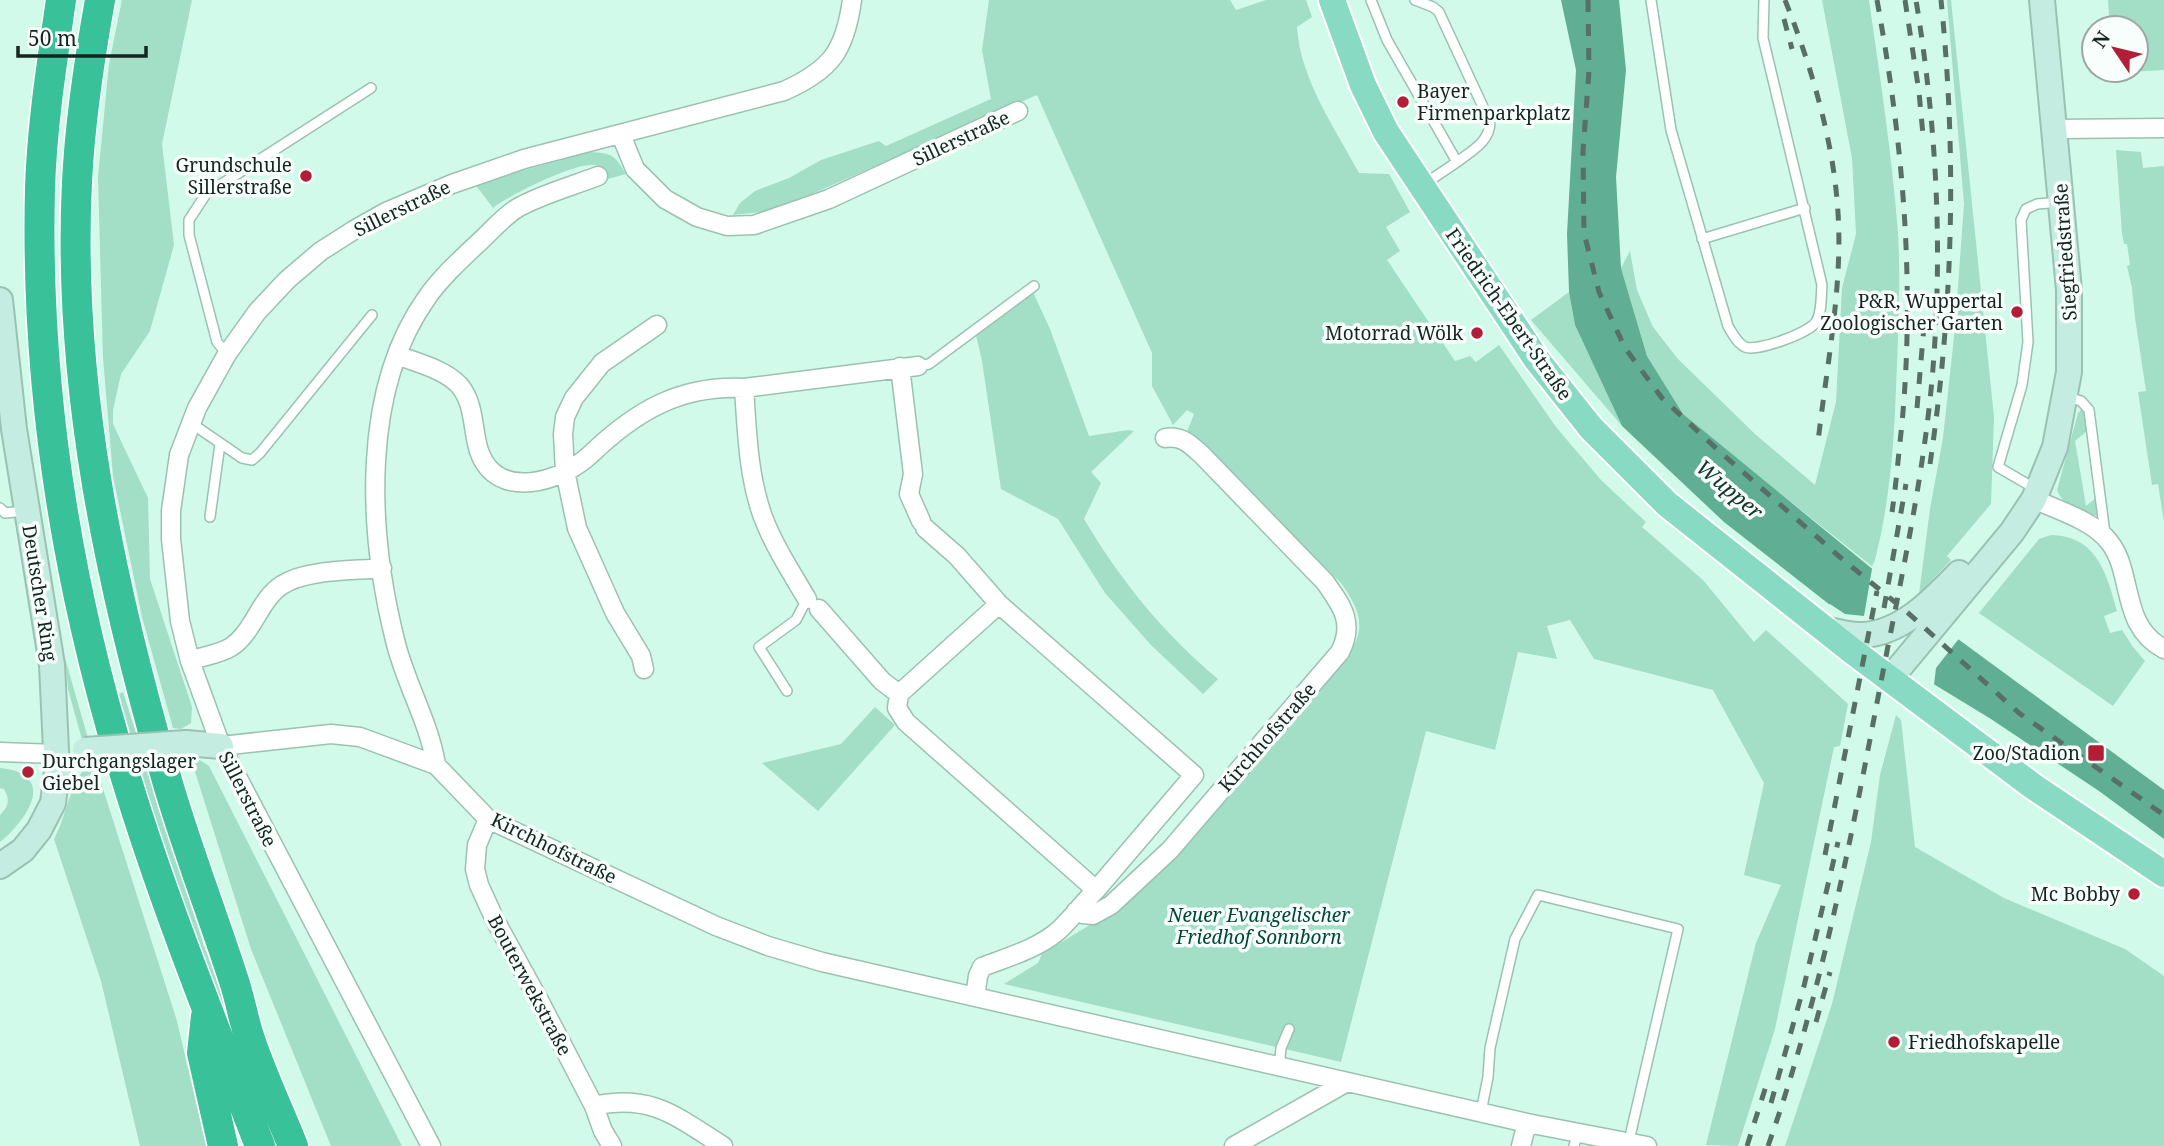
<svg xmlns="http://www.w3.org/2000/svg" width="2164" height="1146" viewBox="0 0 2164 1146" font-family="'Noto Serif',serif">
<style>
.green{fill:#a3dec7}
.water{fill:#60ae93}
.pier{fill:#d2faea}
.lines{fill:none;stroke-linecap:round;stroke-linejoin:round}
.lane-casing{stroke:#9bc1b2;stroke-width:12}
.street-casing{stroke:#9bc1b2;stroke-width:21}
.secondary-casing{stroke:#9bc1b2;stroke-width:28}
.primary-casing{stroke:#fff;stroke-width:30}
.highway-casing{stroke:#fff;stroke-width:33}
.lane{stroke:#fff;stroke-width:9}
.street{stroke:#fff;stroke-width:18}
.secondary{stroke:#c4ece1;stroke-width:24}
.primary{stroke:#88dac2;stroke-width:26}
.highway{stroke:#39c19a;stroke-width:30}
.rail{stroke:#586f66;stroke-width:5;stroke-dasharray:12 12;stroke-linecap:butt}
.secondary-bridge-casing{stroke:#9bc1b2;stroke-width:28;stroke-linecap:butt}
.secondary-bridge{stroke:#c4ece1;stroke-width:24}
.poi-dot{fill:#b11e36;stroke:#f7fefb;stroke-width:2.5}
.labels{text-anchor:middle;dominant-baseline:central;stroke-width:7;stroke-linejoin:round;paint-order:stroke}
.poi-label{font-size:19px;fill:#162520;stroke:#f7fefb;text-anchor:end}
.street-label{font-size:19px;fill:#162520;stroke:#f7fefb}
.park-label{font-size:19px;font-style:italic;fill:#014836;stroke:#f7fefb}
.water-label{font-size:21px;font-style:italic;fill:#12362a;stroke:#f7fefb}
</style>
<rect width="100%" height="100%" fill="#d2faea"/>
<path class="green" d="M122,0H192L162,144L174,245L150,331L121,374L113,410V424L148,498L150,579L192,707L191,723L181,729L173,728L142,617L113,476L103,358L98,177L109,64Z
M989,0H1230L1236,10L1266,0H1306L1312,17L1297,27C1300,79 1335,128 1359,173L1389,174L1410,212L1386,227L1400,251L1387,260L1455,361L1470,356L1476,362L1499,345L1556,427L1601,480L1646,522L1642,527L1703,580L1754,642L1766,630L1848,704L1840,746L1834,747L1775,1029L1738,1146L1706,1145L1756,943L1781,885L1744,875L1764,783L1713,690L1594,659L1570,620L1547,626L1557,659L1518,652L1495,750L1426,731L1341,1062L1004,984L1038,963L1042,954L1116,909L1172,854L1349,653C1368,627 1358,607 1341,583L1187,432L1194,414L1187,410L1173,425L1152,386V353L1037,95L814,193L761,212L733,215L740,203L755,191L789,178L821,160L879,141L886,146L991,99L982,50Z
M1822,0H1869C1880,77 1892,155 1898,233C1901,284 1898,337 1896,388C1894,448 1889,509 1873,567L1744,465L1683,414L1647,356L1621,268L1630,251L1637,290L1653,327L1678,359L1755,434L1815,485L1836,402L1842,288L1856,234L1852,158Z
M1947,0H1951L1994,417L1991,504L1947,556L1951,560L1919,594L1930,509L1943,438L1955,328L1964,204Z
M2108,0H2164V70L2093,74L2091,48H2094V70H2136V28H2110Z
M2116,150L2141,152L2143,168L2164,166V522L2158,484L2152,485L2138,392L2146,391L2135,318L2132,288L2127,266L2130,265L2127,244H2124L2122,233Z
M590,152C612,153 615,155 626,174L608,179C604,173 602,165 593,165C574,163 509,195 493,208L475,184Z
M1033,292L1050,329L1089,436L1128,430L1134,431L1091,472L1101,483L1084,519C1120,580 1164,634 1218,679L1203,694L1151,645L1105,593L1058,519L1001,489L982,361L976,335Z
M1569,292L1575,325L1622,426L1531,320Z
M2081,410L2084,413L2087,431L2075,441L2086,506L2097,497L2100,515L2098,516C2082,513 2063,506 2057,490L2078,413Z
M2051,535C2097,536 2107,574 2117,611L2104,616L2110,633L2122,630L2133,647L2145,661L2113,706L1979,613L2039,539Z
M65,658L97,770L177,1021L206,1146H140L101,981L54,839C66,818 71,778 89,765L68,689Z
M123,692L204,946L282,1146H273L195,944L156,824L119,694Z
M875,707L895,725L818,811L762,763L841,744Z
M1896,715L1901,720L1915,847L2004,898L2125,949L2164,976V1146H1785L1832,1004L1871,842L1880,775Z
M191,759L200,760L209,766L402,1146H331L251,949Z
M0,768C58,774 28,819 0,842V815C9,806 10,800 4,789L0,788Z"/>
<path class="water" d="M1561,0H1619L1626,70L1616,177L1621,268L1647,356L1683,414L1958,639L2164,790V839L2099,791L1991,719L1922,677L1724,522L1622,426L1575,325L1569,292L1567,234L1576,70Z"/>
<path class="pier" d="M1873,563L1961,636L1936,668L1934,685L1938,691L1919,680L1828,607L1830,604L1845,614L1864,616Z"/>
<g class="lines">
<defs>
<path id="lane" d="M1371,0L1387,40L1457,162L1423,185
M1415,0L1433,7L1439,12L1490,122C1490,142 1471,151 1457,162
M1651,0L1671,130L1728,326C1732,333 1737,343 1745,347C1757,352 1809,333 1816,322C1822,313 1821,296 1822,285L1763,38L1764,0
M1702,239L1805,208
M227,354L217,342L189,235V220L206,194L371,88
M918,366L929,364L1034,286
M2068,397L2081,401L2089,410L2105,534
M191,423L242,458L252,460L260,453L372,315
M2036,489L1998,467L2022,385L2028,342L2021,220L2026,209L2037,204L2061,202
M0,508L5,513L24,511
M210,517L220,444
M787,691L759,647L796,620L807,599
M1279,1067L1281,1048L1289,1029
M1481,1112L1488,1077L1490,1048L1515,939L1538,895L1678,929L1628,1145
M1574,1146L1578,1132"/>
<path id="street" d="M2056,129L2164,128
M621,135L635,169L665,199L697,217L727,226L754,225L829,199L1018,111
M397,355C417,363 444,369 459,385C475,403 472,429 479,451C497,503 563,481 591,454C636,411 680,385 744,388L918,366
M900,367L913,474L909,494L921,521
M744,388C747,431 748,476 763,517C774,546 791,572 807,599
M2034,499C2057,510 2088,519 2105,537C2136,568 2117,624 2164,649
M925,528L957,556L999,604
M819,609L882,681L899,694
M190,661C203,656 220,654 231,647C254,632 259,600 282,585C306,569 353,571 382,568
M644,669L641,656L615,613L577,528L565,471L563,434L565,417L574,398L602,363L657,325
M221,746L331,734L360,737L436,765L488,819L716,926L768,946L822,962L1527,1123L1647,1146
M0,752L56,754
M436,765C429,721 405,683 395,640C368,532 360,390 428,296C442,277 458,262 475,246C489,234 503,216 519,207C543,194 572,186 598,176
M488,819L477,845L475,869L479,885L495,920L541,1004L594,1106L603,1131L612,1146
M1076,911L1083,914L1093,915L1111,905L1170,850L1340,652C1355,623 1342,606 1325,582L1203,456C1191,445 1182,435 1165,438
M975,997L978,976L982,967C1008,957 1037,949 1058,931C1071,919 1083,903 1096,890L906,722L897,708L899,694L999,604L1194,775L1096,890
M594,1106C651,1093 677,1117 723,1146
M431,1146L221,746L190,661L180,621L171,539V511L179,455L197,408L227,354L257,312L287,280L321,251L354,230L386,212L452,184L524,159L784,91C831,70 845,51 852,0
M1234,1146L1347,1082
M1521,1146L1527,1123"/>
<path id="secondary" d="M0,300L14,429L52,665L57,771L53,803L39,830L23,850L0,866
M1824,629C1836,631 1850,636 1862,635C1901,634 1934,599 1959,573
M1889,680L2012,532L2034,499L2055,447L2069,372V290L2042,0
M186,743L221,746"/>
<path id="primary" d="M1332,0L1363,85L1386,132L1537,360L1591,428L1667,504L1851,650L2034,787L2164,874"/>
<path id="highway" d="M61,0C52,62 42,125 40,188C35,388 67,587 126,778C164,903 213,1024 260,1146
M100,0C89,61 80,121 77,182C67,384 110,584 166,777C186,847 213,915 235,984C241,1003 244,1023 251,1042C263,1077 279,1111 293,1146
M206,1016L202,1053L223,1146"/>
</defs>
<use href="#lane" class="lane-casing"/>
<use href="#street" class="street-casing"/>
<use href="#secondary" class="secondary-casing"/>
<use href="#primary" class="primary-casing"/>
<use href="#highway" class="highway-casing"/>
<use href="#lane" class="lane"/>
<use href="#street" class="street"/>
<use href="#secondary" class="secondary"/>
<use href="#primary" class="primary"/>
<use href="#highway" class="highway"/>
<path class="rail" d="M1588,0L1589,71L1583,151L1584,233L1599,292L1625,348L1662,398L1719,451L1841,558L1907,612L2019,713L2164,815
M1785,0C1811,65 1834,142 1838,213C1843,286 1826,370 1818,442
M1877,0C1903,143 1916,288 1901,433C1898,459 1896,486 1892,512
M1905,0L1919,92L1923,135
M1784,19L1792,49
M1917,408L1925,314
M1930,464C1953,308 1957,157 1941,0
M1884,608L1906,484
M1825,855L1877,591
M1816,1022L1830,972
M1771,1103L1804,986L1838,842
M1747,1146L1766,1086
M1768,1146C1818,1005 1848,855 1876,708C1897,596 1924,481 1933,368C1943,243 1936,123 1916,0"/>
<defs>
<path id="secondary-bridge" d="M85,750L186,743"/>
</defs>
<use href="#secondary-bridge" class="secondary-bridge-casing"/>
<use href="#secondary-bridge" class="secondary-bridge"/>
</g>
<g class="poi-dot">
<circle cx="1403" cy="102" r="7"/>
<circle cx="306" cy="176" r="7"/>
<circle cx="2017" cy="312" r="7"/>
<circle cx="1477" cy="333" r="7"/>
<rect x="2087" y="744" width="18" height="18" rx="3.5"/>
<circle cx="28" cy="772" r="7"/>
<circle cx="2134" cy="894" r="7"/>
<circle cx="1894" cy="1042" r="7"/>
</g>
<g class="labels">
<g class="poi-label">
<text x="1417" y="91" text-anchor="start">Bayer<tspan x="1417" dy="22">Firmenparkplatz</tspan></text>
<text x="292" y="165">Grundschule<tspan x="292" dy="22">Sillerstraße</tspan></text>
<text x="2003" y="301">P&amp;R, Wuppertal<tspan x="2003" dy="22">Zoologischer Garten</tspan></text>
<text x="1463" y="333">Motorrad Wölk</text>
<text x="2080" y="753">Zoo/Stadion</text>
<text x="42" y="761" text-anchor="start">Durchgangslager<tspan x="42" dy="22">Giebel</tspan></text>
<text x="2120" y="894">Mc Bobby</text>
<text x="1908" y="1042" text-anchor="start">Friedhofskapelle</text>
</g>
<g class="street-label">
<text transform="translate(961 138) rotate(-25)">Sillerstraße</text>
<text transform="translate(402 208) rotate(-26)">Sillerstraße</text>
<text transform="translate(2065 252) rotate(-94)">Siegfriedstraße</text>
<text transform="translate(1509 314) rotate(55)">Friedrich-Ebert-Straße</text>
<text transform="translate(40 593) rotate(81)">Deutscher Ring</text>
<text transform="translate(1267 737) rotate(-49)">Kirchhofstraße</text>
<text transform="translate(248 799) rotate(63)">Sillerstraße</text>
<text transform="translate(554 848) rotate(26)">Kirchhofstraße</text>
<text transform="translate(530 985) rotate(62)">Bouterwekstraße</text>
</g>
<g class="park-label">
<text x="1259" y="915">Neuer Evangelischer<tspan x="1259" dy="22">Friedhof Sonnborn</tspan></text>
</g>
<g class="water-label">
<text transform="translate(1730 489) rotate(40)">Wupper</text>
</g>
</g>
<g transform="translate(2115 49) rotate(305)"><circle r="33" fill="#f7fefb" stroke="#9da7a3" stroke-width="2"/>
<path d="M0-5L12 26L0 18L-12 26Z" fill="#b11e36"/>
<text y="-10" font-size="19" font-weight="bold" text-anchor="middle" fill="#162520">N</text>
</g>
<path d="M18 46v10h128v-10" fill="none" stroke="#162520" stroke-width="3.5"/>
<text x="28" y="46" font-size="21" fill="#162520" stroke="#f7fefb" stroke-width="5" paint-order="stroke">50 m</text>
</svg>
